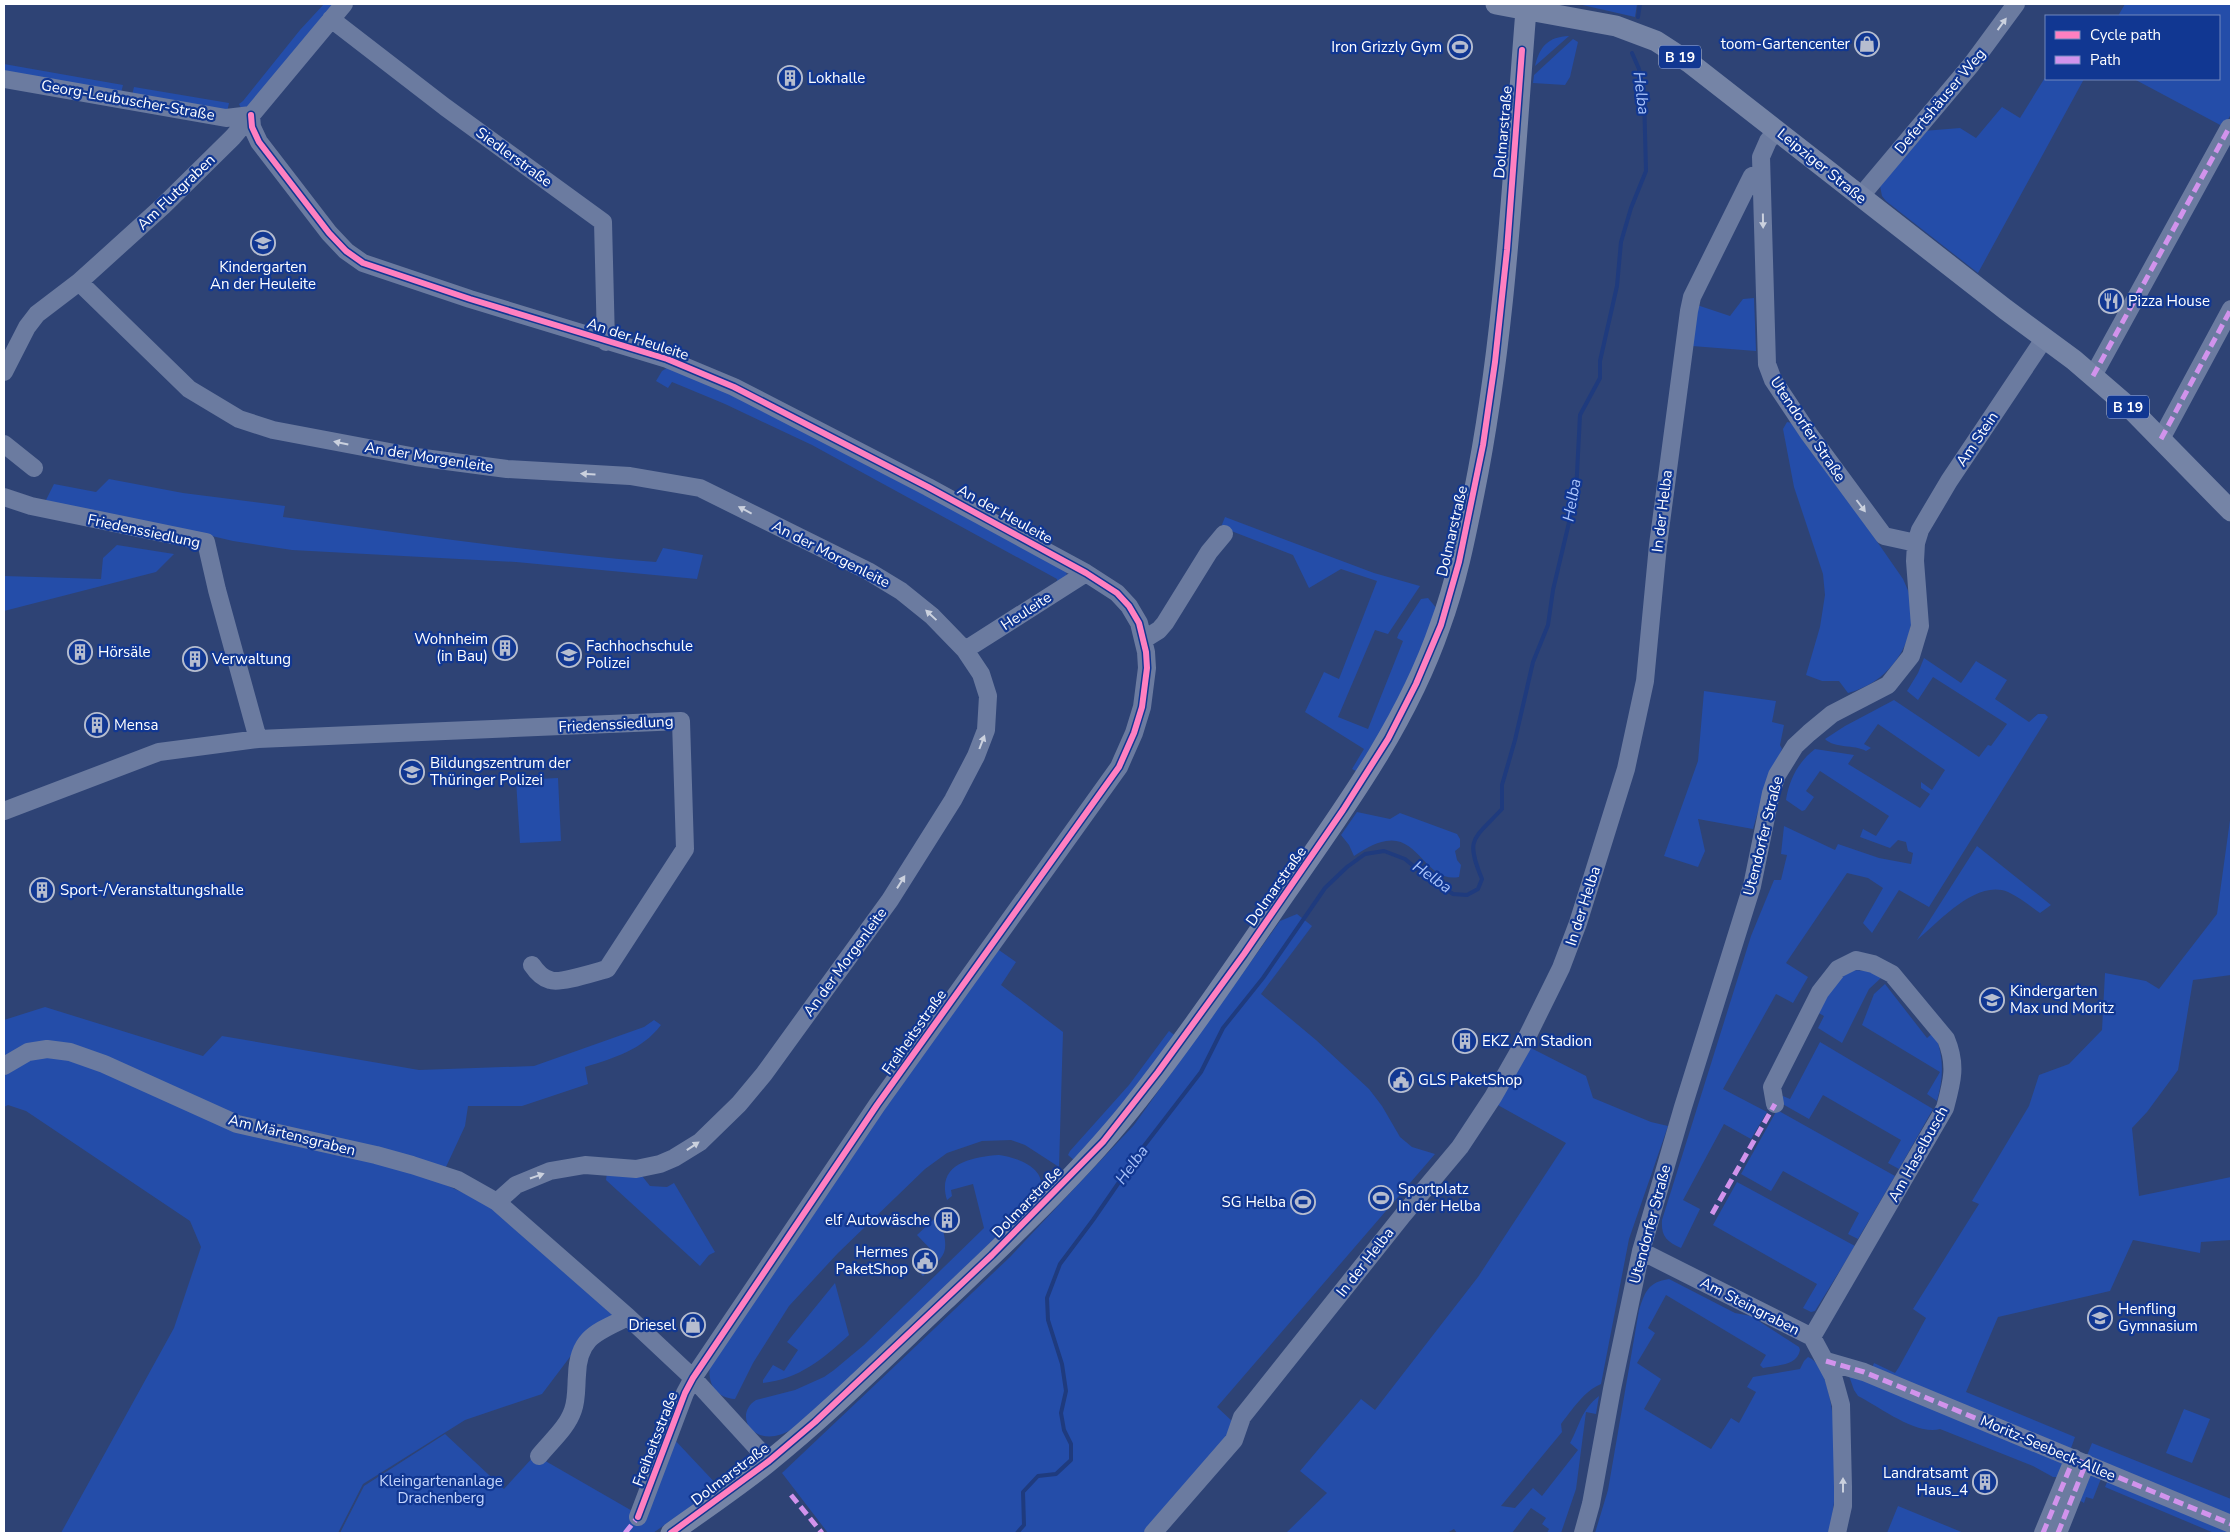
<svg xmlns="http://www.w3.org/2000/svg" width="2235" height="1537" viewBox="0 0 2235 1537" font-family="'Nunito Sans',sans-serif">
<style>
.green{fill:#244da9}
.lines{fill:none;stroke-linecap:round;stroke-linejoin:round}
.stream{stroke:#1f3b7e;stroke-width:4}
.minor{stroke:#6b7ba0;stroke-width:18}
.major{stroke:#7584a6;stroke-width:21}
.quiet{stroke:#d193ec;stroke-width:5;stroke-dasharray:10 5;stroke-linecap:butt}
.cycleway-casing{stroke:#113792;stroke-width:9}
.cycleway{stroke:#ff80c0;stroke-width:6}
.oneway{fill:#cbd1de}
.labels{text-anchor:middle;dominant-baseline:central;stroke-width:4.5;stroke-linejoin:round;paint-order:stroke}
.shield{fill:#113792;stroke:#b8c3de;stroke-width:1}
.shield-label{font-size:14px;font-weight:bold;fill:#fff}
.poi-label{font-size:15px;fill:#fff;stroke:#113792;text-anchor:start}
.street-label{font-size:15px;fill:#fff;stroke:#113792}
.park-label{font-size:15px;fill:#c5d6fd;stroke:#113792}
.water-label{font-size:16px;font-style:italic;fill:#a9c3fa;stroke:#113792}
</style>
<rect width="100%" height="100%" fill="#2e4375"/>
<path class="green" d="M324,4H338L243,112L239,104L243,101L300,30Z
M1578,4H1637L1635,17Z
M2125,4H2231V114L2224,127L2134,79H2219V16H2118Z
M1569,36L1535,66C1540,46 1548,37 1569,36Z
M1573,39L1578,42L1570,77L1565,85L1533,83L1534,75Z
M4,64L123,85L121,93L4,72Z
M2046,76V79H2084L1978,273L1886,201L1882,196L1880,186L1923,131L1960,128L1976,138L2002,107L2020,118Z
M134,87L229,103L227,112L132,95Z
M1754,298L1756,351L1692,346L1697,305L1730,316L1743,299Z
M670,366L749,399L1066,570L1067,577L1058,587L1057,579L812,445L725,404L672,382L668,388L656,381L662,371Z
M1787,422L1792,423L1808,442L1903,579C1907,588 1912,598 1912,609C1913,649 1886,683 1848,693L1839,681H1822L1806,675L1820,627L1825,595L1823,574L1794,487L1783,429Z
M109,479L183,493L285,506L283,517C407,534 531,552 656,562L663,548L703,555L697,579L516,562L292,550L233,541L178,528L45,502L54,484L96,492Z
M1225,517L1374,573L1420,586L1388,634L1375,630L1338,717L1368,729L1403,641L1397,638L1399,633L1421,599L1428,598L1438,610L1409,683L1358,772L1352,769L1364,749L1305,712L1324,672L1339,679L1377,581L1341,569L1309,588L1293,555L1221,527Z
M117,545L174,554L156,572L4,611V576L101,579L103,558Z
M1924,658L1961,683L1976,661L2007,680L1995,699L2029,722L2038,714H2045L2048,717L1929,907L1899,890L1872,933L1863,923L1883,888L1868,878L1847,873L1786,963L1808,977L1793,1003L1776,994L1723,1089L1767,1112L1751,1139L1724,1124L1683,1200L1700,1209L1681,1248C1666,1241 1661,1236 1662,1220L1751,936L1774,880H1781L1787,855L1781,854L1784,826L1835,850L1838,844L1879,858L1911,864L1913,853L1908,851L1906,842L1898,840L1890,848L1860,837L1863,829L1876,836L1889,816L1820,771L1806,791L1814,797L1805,810L1802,811L1786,800C1789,780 1798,762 1815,749L1854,755L1848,764L1920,808L1930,794L1921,788V782L1932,790L1945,770L1878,724L1864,744L1871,748L1866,751C1854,744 1835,749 1825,739L1845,726L1894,700L1979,757L1988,745L1991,746L2007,724L1933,677L1918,700L1907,691L1918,673Z
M1704,691L1776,701L1772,722L1784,725L1780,745L1782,749L1765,787L1753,829L1698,819L1705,851L1698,867L1664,856L1698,761Z
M558,778L561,841L520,843L516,780Z
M1357,812L1390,819L1400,813L1457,834L1460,839V847L1455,851L1457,860L1461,865L1459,877C1426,883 1419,835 1386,841C1374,843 1363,850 1354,856L1349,845L1341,835Z
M2231,813V975L2193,980L2178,1070L2147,1112L2132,1128L2139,1196L2231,1177V1240L2201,1242L2200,1253L2133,1240L2110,1291L1998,1317L1966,1392L2075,1437L2070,1451L1872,1368L1874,1363L1895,1373L1899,1367L1926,1318L1913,1309L1979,1204L1972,1201L2029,1106L2039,1075L2069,1064L2102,1030L2105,973L2146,981L2159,989L2217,914Z
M1977,846L2051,905L2040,913C2030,906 2019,897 2008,892C1976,879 1939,922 1917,940Z
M1297,914L1312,926L1261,994L1316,1040L1369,1089L1382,1106L1400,1137L1412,1147L1435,1154L1217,1407L1233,1422L1229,1436L1148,1533H828L782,1473L1010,1257L1134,1125L1280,921Z
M996,948L1016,962L1001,985L1063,1032L1059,1167L1025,1145L1011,1140L982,1141L947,1153L925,1169L838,1253L789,1306L753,1363L735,1399C710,1397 705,1375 713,1356Z
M1851,970L1869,971L1882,977L1869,989L1842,1043L1818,1028L1824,1016L1815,1011L1831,986Z
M1885,984L1927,1038L1934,1032C1944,1056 1944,1076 1937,1101L1927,1094L1940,1072L1862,1025L1874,994Z
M45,1007L203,1056L222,1036L419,1070L534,1066L644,1027L654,1020L661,1025C642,1050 614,1058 585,1067L588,1084L522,1106H468L465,1126L439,1182L491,1205L611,1308L613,1318L588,1333L542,1394L465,1420L363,1484L338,1533H61L174,1328L201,1247L190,1221L26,1111L8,1105L4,1107V1020Z
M1169,1031L1177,1037L1075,1161L1068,1155L1070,1151L1129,1085Z
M1820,1042L1933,1109L1899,1169L1888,1163L1901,1140L1823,1095L1809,1119L1779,1102L1778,1094L1790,1099Z
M1529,1047L1586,1076L1593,1098L1651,1122L1668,1126L1629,1239L1601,1384C1584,1391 1572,1410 1561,1424L1562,1432L1501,1506L1515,1508L1533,1488L1542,1496L1578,1450L1570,1443C1580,1425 1581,1410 1599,1396L1596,1414L1586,1412L1576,1489L1561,1533H1547L1549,1529L1542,1524L1546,1518L1531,1508L1512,1533H1457L1454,1529L1447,1533H1286L1327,1493L1300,1471L1361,1399L1375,1410L1478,1277L1566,1143L1496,1104Z
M1777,1110L1895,1176L1858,1239L1848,1234L1859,1213L1783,1171L1771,1191L1741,1174Z
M999,1155C1021,1158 1054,1172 1036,1198L887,1344L794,1428C756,1453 731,1416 756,1400L795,1390L824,1377L834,1370L864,1345L984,1228L973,1184L951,1190L952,1196L947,1200C936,1164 971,1157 999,1155Z
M607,1173L642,1176L650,1186L667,1187L674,1183L715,1252L709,1255L700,1266L606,1180Z
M1737,1182L1855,1246L1815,1311L1811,1312L1803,1308L1817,1284L1713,1225Z
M934,1219L937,1228L942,1226C950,1256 943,1256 923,1276L921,1274L938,1257L917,1235Z
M1669,1279L1735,1313L1751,1316L1799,1347L1800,1350C1797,1366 1777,1365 1763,1368L1760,1365L1766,1355L1666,1295L1648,1328L1655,1333L1637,1363L1661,1379L1644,1409L1711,1449L1731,1418L1739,1423L1756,1392L1747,1387L1753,1377L1800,1369L1804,1361L1808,1357C1841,1368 1840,1506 1828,1533H1595L1608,1490L1639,1310C1645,1292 1648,1282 1669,1279Z
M835,1283L849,1335C823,1359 799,1379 763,1383V1380L773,1365L784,1371L798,1350L787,1342Z
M1848,1373L2066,1463L2060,1477H2053L2033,1466L1940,1429C1917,1436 1878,1406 1858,1396L1854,1390Z
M2184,1409L2210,1419L2192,1463L2166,1453Z
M445,1434L504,1489L535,1455L641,1516L672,1437L719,1487L653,1533H340L364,1486Z
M2092,1443L2231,1499V1518L2086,1458Z
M2092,1472L2102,1476L2093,1499L2086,1497L2084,1503L2079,1500Z
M2108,1480L2231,1531V1533H2214L2105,1487Z
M1898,1506L1964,1533H1887Z"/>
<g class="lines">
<path class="stream" d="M1638,17L1640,4
M1017,1533L1024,1525L1023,1492L1038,1476L1056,1474L1071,1460V1444L1064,1430L1061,1413L1066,1391L1062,1364L1048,1320L1047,1298L1060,1264L1093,1220L1144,1146L1201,1072L1223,1028L1263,978L1325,888L1347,867L1365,854L1384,851L1405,859L1423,874L1453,894L1467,895L1478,889L1482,879C1465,838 1473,840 1502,809V785L1515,740L1533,662L1548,625L1553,590L1576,493L1580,415L1600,378V361L1617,286L1621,242L1631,208L1646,171L1644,95L1639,69L1632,53"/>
<path class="minor" d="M331,19L445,107L603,222L606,342
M4,79L226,118L251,115
M251,115L252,127L259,142L329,233L346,251L363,263L470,299L667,359L734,387L928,487L1086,573L1117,593L1129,606L1139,623L1146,652L1147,668L1142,707L1134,733L1119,767L877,1105L693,1378L685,1393L638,1517
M1777,130L1768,141L1761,157L1767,364L1773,380L1809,434L1884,536L1916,543
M1860,197L1971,65L2016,4
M79,282L189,389L239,419L273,430L416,457L507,469L630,476L700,488L868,571L901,591L932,616L965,650L981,674L988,696L986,730L976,756L953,800L890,900L764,1074L739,1104L700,1142L674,1158L660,1164L636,1169L585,1165L550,1171L516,1185L497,1202
M4,372L27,327L37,314L79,282L163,206L233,137L344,4
M2093,376L2229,128
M2161,439L2231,309
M4,444L34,468
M4,497L31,506L206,542L217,590L258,739
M1143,640L1159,630L1165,623L1209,552L1224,534
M965,650L1086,573
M4,811L159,752L258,739L681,721L685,849L607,969C595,972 560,984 550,980C542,978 536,971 532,965
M4,1066L28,1052L47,1049L70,1052L104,1064L237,1124L376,1155L412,1165L458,1180L497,1202L628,1317L693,1378L769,1461
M1775,1104L1772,1087L1820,992L1838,969L1856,960L1873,964L1892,974L1946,1039C1957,1065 1952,1082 1945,1108L1812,1337
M1641,1251L1812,1337L1833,1376L1841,1405L1843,1487V1506L1837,1533
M1826,1361L1864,1372L2231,1524
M539,1456C551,1441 567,1428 573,1410C577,1399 576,1386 577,1375C578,1337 597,1332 628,1317
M1153,1533L1234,1440L1242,1417L1403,1215L1460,1147L1493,1097L1526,1039L1561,968L1578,923L1626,769L1645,681L1658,545L1689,311L1692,297L1752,176L1761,173
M1583,1533L1591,1504L1612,1389L1641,1251L1683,1107L1752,886L1771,793L1777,775L1795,746L1809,733L1832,714L1888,685L1911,656L1920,626L1915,561L1916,543L1920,530L1949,481L2044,339
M2043,1533L2074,1458
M2058,1533L2086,1463"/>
<path class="major" d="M1496,4L1616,26L1656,41L1690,63L2005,309L2074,360L2132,410L2231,511
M671,1533C703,1510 736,1488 767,1463C829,1413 886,1356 943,1302C1007,1241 1073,1180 1129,1111C1184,1042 1234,968 1284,895C1343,810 1406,725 1440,626C1456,583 1465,538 1474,493C1506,334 1513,171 1526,10"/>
<path class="quiet" d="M2093,376L2229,128
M2161,439L2231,309
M1712,1214L1775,1104
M1826,1361L1864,1372L2231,1524
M791,1495L822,1533
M625,1533L638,1517
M2043,1533L2074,1458
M2058,1533L2086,1463"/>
<defs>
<path id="cycleway" d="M251,115L252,127L259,142L329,233L346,251L363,263L470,299L667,359L734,387L928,487L1086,573L1117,593L1129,606L1139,623L1146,652L1147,668L1142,707L1134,733L1119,767L877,1105L693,1378L685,1393L638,1517
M671,1533L769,1461L815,1422L992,1255L1103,1142L1158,1072L1244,954L1343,810L1388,739L1416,684L1441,625L1459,562L1483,445L1495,362L1507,250L1522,50"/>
</defs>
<use href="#cycleway" class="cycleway-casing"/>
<use href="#cycleway" class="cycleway"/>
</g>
<defs><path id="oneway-solid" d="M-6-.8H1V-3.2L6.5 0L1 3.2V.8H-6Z" transform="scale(1.25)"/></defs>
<g class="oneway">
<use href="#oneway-solid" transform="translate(2002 24) rotate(-54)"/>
<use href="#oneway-solid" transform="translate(1763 221) rotate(89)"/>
<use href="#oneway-solid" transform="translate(341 443) rotate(-168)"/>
<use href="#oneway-solid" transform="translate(588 474) rotate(-177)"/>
<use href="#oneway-solid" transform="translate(1861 506) rotate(53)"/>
<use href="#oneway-solid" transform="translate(745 510) rotate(-152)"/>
<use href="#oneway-solid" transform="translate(931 615) rotate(-137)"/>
<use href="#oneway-solid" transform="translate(982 742) rotate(-69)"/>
<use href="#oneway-solid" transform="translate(901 882) rotate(-58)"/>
<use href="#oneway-solid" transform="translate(693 1146) rotate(-34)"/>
<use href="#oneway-solid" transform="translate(537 1176) rotate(-19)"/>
<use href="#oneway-solid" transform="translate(1843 1485) rotate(-90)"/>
</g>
<defs>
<symbol id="shop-ring" viewBox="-11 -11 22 22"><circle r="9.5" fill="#113792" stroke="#b6bdcf" stroke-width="1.5"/><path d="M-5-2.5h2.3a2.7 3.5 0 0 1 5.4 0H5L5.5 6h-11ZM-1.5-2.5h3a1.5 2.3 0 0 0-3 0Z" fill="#b6bdcf"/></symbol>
<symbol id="stadium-ring" viewBox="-11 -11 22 22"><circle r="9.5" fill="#113792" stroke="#b6bdcf" stroke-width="1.5"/><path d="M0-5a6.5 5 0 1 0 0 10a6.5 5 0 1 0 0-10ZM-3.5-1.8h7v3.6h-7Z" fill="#b6bdcf"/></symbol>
<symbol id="building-ring" viewBox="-11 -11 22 22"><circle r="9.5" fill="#113792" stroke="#b6bdcf" stroke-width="1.5"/><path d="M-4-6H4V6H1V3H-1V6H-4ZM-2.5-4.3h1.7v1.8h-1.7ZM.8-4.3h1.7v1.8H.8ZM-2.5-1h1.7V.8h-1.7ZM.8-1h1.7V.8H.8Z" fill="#b6bdcf"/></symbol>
<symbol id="school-ring" viewBox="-11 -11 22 22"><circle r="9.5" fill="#113792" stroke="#b6bdcf" stroke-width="1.5"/><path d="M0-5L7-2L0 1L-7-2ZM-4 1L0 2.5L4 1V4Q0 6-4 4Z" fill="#b6bdcf"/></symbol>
<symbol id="restaurant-ring" viewBox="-11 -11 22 22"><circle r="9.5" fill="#113792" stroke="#b6bdcf" stroke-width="1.5"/><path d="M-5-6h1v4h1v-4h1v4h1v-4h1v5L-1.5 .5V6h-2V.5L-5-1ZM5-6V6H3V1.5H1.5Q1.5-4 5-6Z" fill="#b6bdcf"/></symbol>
<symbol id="university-ring" viewBox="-11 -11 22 22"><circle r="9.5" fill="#113792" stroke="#b6bdcf" stroke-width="1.5"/><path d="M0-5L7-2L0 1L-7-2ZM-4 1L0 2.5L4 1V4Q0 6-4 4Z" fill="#b6bdcf"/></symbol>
<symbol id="civic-ring" viewBox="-11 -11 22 22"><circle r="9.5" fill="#113792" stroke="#b6bdcf" stroke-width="1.5"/><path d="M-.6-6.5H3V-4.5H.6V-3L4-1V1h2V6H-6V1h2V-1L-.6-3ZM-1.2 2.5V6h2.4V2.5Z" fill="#b6bdcf"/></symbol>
</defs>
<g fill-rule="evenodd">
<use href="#shop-ring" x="1853" y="30" width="28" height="28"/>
<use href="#stadium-ring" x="1446" y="33" width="28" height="28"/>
<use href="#building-ring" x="776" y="64" width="28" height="28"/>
<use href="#school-ring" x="249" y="229" width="28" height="28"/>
<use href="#restaurant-ring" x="2097" y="287" width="28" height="28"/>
<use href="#building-ring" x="491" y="634" width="28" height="28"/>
<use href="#building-ring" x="66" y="638" width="28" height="28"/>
<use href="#university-ring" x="555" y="641" width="28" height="28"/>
<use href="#building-ring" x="181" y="645" width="28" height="28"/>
<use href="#building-ring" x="83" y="711" width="28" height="28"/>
<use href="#school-ring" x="398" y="758" width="28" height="28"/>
<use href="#building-ring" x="28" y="876" width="28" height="28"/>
<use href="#school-ring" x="1978" y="986" width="28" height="28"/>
<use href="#building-ring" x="1451" y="1027" width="28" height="28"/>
<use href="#civic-ring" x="1387" y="1066" width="28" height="28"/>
<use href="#stadium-ring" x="1367" y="1184" width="28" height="28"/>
<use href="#stadium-ring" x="1289" y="1188" width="28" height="28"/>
<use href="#building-ring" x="933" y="1206" width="28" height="28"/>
<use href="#civic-ring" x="911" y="1247" width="28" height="28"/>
<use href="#school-ring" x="2086" y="1304" width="28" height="28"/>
<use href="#shop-ring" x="679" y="1311" width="28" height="28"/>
<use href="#building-ring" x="1971" y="1468" width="28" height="28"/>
</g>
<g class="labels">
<g class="shield">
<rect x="1659" y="45.5" width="42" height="23" rx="4"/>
<rect x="2107" y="395.5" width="42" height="23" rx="4"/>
</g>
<g class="shield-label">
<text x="1680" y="57">B 19</text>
<text x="2128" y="407">B 19</text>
</g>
<g class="poi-label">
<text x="1850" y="44" text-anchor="end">toom-Gartencenter</text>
<text x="1442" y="47" text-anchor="end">Iron Grizzly Gym</text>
<text x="808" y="78">Lokhalle</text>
<text x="263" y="267" text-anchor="middle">Kindergarten<tspan x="263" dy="17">An der Heuleite</tspan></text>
<text x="2128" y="301">Pizza House</text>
<text x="488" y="639" text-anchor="end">Wohnheim<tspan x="488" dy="17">(in Bau)</tspan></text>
<text x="586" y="646">Fachhochschule<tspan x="586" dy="17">Polizei</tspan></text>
<text x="98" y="652">Hörsäle</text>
<text x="212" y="659">Verwaltung</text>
<text x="114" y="725">Mensa</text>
<text x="430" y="763">Bildungszentrum der<tspan x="430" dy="17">Thüringer Polizei</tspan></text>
<text x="60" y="890">Sport-/Veranstaltungshalle</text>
<text x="2010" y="991">Kindergarten<tspan x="2010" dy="17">Max und Moritz</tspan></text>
<text x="1482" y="1041">EKZ Am Stadion</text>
<text x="1418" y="1080">GLS PaketShop</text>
<text x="1398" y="1189">Sportplatz<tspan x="1398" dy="17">In der Helba</tspan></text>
<text x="1286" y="1202" text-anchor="end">SG Helba</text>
<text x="930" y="1220" text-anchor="end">elf Autowäsche</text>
<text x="908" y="1252" text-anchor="end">Hermes<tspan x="908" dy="17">PaketShop</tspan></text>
<text x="2118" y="1309">Henfling<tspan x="2118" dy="17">Gymnasium</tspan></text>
<text x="676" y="1325" text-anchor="end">Driesel</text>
<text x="1968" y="1473" text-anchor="end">Landratsamt<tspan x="1968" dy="17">Haus_4</tspan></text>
</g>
<g class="street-label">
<text transform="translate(128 100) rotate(10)">Georg-Leubuscher-Straße</text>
<text transform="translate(1940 101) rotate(-50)">Defertshäuser Weg</text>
<text transform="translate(1503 132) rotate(-85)">Dolmarstraße</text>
<text transform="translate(514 157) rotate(36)">Siedlerstraße</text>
<text transform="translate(1822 166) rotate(39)">Leipziger Straße</text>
<text transform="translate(176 192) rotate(-44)">Am Flutgraben</text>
<text transform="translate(638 339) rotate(18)">An der Heuleite</text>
<text transform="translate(1808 429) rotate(56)">Utendorfer Straße</text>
<text transform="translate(1977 439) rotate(-56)">Am Stein</text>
<text transform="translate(429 457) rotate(9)">An der Morgenleite</text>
<text transform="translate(1662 511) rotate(-83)">In der Helba</text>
<text transform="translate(1005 514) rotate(29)">An der Heuleite</text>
<text transform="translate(144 531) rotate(12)">Friedenssiedlung</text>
<text transform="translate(1452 531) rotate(-77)">Dolmarstraße</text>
<text transform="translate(831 554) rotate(27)">An der Morgenleite</text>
<text transform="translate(1026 611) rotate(-33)">Heuleite</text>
<text transform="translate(616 724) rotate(-3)">Friedenssiedlung</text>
<text transform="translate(1763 836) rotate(-76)">Utendorfer Straße</text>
<text transform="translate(1276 886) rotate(-55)">Dolmarstraße</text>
<text transform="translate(1583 906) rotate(-72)">In der Helba</text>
<text transform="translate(845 962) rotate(-54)">An der Morgenleite</text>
<text transform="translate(914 1032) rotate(-55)">Freiheitsstraße</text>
<text transform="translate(292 1135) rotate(14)">Am Märtensgraben</text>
<text transform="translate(1918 1154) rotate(-61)">Am Haselbusch</text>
<text transform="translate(1027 1202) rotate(-46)">Dolmarstraße</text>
<text transform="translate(1650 1224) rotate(-75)">Utendorfer Straße</text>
<text transform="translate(1365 1262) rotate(-52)">In der Helba</text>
<text transform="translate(1750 1306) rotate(27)">Am Steingraben</text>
<text transform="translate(655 1439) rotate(-69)">Freiheitsstraße</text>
<text transform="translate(2048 1448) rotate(23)">Moritz-Seebeck-Allee</text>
<text transform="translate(730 1474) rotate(-37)">Dolmarstraße</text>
</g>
<g class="park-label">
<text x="441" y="1481">Kleingartenanlage<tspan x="441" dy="17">Drachenberg</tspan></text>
</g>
<g class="water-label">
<text transform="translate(1641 93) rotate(83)">Helba</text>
<text transform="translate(1572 500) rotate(-80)">Helba</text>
<text transform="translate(1432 877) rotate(35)">Helba</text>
<text transform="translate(1132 1165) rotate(-54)">Helba</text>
</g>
</g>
<rect width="2235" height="1537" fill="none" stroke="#ffffff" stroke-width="10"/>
<rect x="2045" y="15" width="175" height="65" fill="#113792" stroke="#7087be"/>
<rect x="2055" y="31" width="25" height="8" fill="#ff80c0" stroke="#7087be"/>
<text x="2090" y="40" font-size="15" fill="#ffffff">Cycle path</text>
<rect x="2055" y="56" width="25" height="8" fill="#d193ec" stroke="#7087be"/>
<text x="2090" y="65" font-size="15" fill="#ffffff">Path</text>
</svg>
